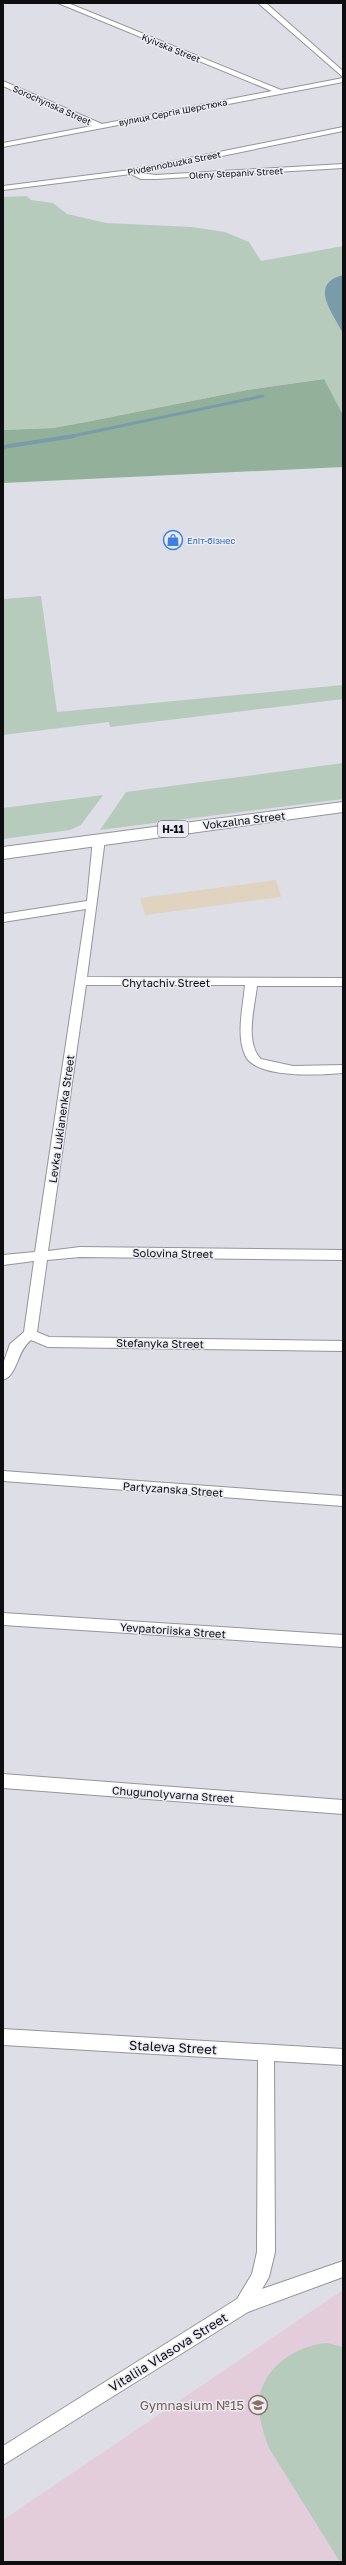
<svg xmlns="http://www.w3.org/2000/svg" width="346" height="2565" viewBox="0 0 346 2565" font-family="'Golos Text',sans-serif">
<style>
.industrial{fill:#e0d3bf}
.education{fill:#e3cddb}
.green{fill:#b7cbbd}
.forest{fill:#93b09b}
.water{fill:#799baa}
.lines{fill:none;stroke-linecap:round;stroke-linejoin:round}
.stream-far1{stroke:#799baa;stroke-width:3}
.stream{stroke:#799baa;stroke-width:4}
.minor-casing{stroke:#94959d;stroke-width:2}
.primary-casing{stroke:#94959d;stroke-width:2}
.minor{fill:#fff;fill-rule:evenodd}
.primary{fill:#fff;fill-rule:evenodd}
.labels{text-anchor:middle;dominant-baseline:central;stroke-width:3;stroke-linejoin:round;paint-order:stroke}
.far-street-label{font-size:9px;fill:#0e0e11;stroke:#eaebf3}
.far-shop-label{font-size:9px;fill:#366cbe;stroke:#eaebf3;text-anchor:start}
.shield{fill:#eaebf3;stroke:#505055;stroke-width:1}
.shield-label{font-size:10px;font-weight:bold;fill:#0e0e11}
.street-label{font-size:11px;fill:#0e0e11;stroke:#eaebf3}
.near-street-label{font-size:13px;fill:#0e0e11;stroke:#eaebf3}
.near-education-label{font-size:13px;fill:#785e54;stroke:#eaebf3;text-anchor:end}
</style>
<rect width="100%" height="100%" fill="#dddee6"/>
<path class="industrial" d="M276,880L281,897L145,915L140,898Z"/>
<path class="education" d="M343,2290V2562H3V2520Z"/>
<path class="green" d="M27,196L31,200L53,203L67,214L106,223L192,227L225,232L249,242L261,261L343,246V415L323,379L247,390L86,422L53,428L3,430V197Z
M41,596L57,712L343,685V699L110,727L109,722L3,735V599Z
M343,763V799L100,830L126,792Z
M103,795L81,825L70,830L3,839V808Z
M327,2343L343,2347V2562H340L269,2448C263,2432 258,2417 259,2400C263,2367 297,2345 327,2343Z"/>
<path class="forest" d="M324,379L343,415V467L3,483V430L53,428L86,422L247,390Z"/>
<path class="water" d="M343,275V333C333,313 308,284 343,275Z"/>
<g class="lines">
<path class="stream-far1" d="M68,437L263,396"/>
<path class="stream" d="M3,447L74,436"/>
<defs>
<path id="minor" d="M58,3H68L281,90L343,78V82L3,147V143L92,126L3,86V81L102,124L272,91Z
M258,3H266L343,71V77Z
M343,127V131L139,173L156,175L343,164V168L156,179H141L131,174L3,190V186L130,170Z
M99,836L105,839L87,977L343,978V986H257C255,1006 244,1042 261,1059L293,1066L343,1065V1073C321,1075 255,1079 245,1055C236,1034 243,1008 245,985H86L48,1251L80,1247L343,1250V1260L80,1257L47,1260L37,1332L49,1337L343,1341V1351L48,1347L31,1340C16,1352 18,1375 3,1380V1364L10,1344L24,1332L34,1261L3,1265V1255L35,1252L86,909L3,922V914L87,901L93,839Z
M3,1471L343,1496V1506L3,1481Z
M3,1613L343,1635V1647L3,1625Z
M3,1774L343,1800V1814L3,1788Z
M3,2029L343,2049V2065L274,2061L275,2252L269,2277L262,2289L343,2261V2277L248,2312L3,2465V2446L237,2299L252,2274L257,2252L258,2060L3,2045Z"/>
<path id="primary" d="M343,802V812L3,859V847Z"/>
</defs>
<use href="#minor" class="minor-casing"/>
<use href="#primary" class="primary-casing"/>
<use href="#minor" class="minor"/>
<use href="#primary" class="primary"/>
</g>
<defs>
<symbol id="shop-ring" viewBox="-11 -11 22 22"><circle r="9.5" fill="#eaebf3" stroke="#3f7fe0" stroke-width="1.5"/><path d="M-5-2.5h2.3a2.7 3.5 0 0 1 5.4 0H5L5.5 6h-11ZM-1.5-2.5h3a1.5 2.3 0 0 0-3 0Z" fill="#3f7fe0"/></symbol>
<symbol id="school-ring" viewBox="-11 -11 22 22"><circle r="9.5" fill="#eaebf3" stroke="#8d6e63" stroke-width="1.5"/><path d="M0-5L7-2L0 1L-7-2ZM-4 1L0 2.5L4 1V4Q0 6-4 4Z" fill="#8d6e63"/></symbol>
</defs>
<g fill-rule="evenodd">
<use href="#shop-ring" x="162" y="529" width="22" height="22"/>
<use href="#school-ring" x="247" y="2394" width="22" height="22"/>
</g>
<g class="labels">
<g class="far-street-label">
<text transform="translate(171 48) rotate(22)">Kyivska Street</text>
<text transform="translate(52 105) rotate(24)">Sorochynska Street</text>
<text transform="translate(173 112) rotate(-11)">вулиця Сергія Шерстюка</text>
<text transform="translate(174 163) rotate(-11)">Pivdennobuzka Street</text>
<text transform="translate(236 173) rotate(-3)">Oleny Stepaniv Street</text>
</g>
<g class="far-shop-label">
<text x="187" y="540">Еліт-бізнес</text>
</g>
<rect class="shield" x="158" y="821" width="30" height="16" rx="3"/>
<g class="shield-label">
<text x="173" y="829">Н-11</text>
</g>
<g class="street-label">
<text transform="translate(244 820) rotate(-7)">Vokzalna Street</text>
<text x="166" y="982">Chytachiv Street</text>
<text transform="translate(61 1119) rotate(-82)">Levka Lukianenka Street</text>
<text transform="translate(173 1253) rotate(1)">Solovina Street</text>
<text transform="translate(160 1343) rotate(1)">Stefanyka Street</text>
<text transform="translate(173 1489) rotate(4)">Partyzanska Street</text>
<text transform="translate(173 1630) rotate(4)">Yevpatoriiska Street</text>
<text transform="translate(173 1794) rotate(4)">Chugunolyvarna Street</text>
</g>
<g class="near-street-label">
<text transform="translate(173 2047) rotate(3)">Staleva Street</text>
<text transform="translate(168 2352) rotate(-32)">Vitaliia Vlasova Street</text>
</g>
<g class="near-education-label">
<text x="244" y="2405">Gymnasium №15</text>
</g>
</g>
<rect width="346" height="2565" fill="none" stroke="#0e0e11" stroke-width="8"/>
</svg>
